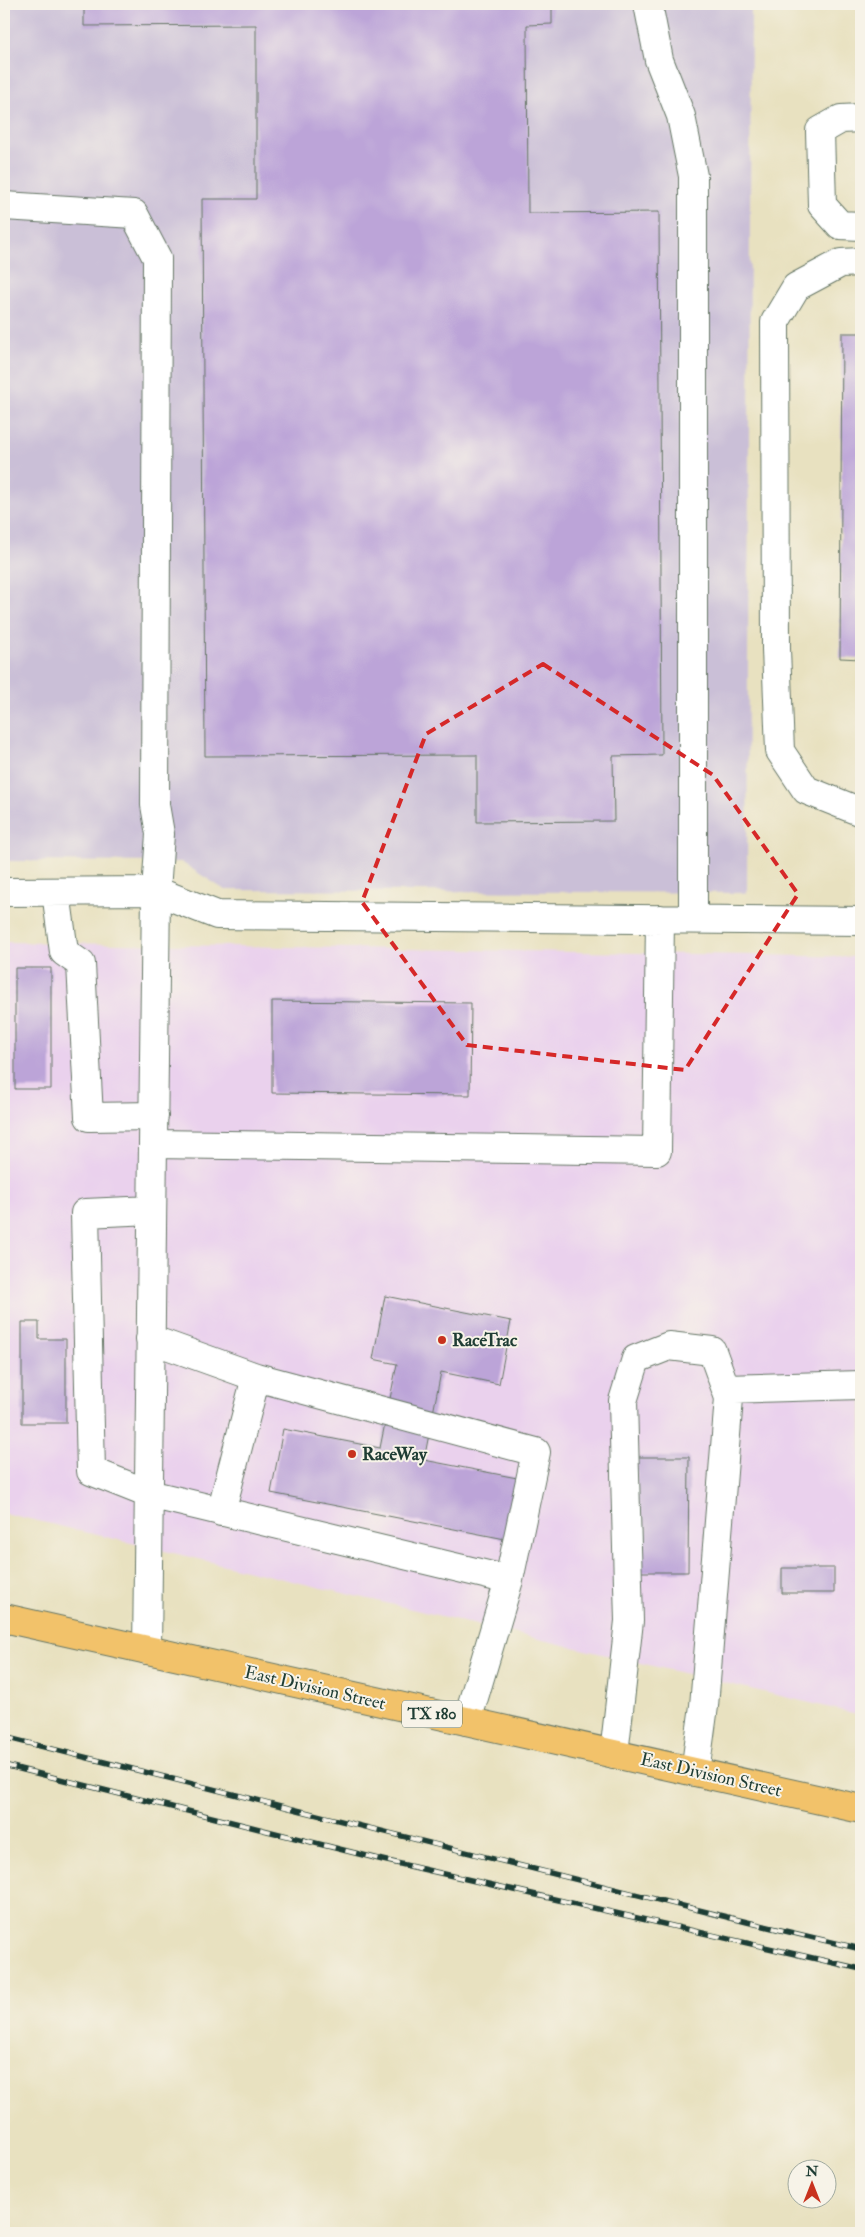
<svg xmlns="http://www.w3.org/2000/svg" width="865" height="2237" viewBox="0 0 865 2237" font-family="'IM FELL Double Pica',serif">
<style>
.built{fill:#ead1ed}
.industrial{fill:#cabfd7}
.building{fill:#bca4d8}
.lines{fill:none;stroke-linecap:round;stroke-linejoin:round}
.minor-casing{stroke:#657665;stroke-width:30}
.major-casing{stroke:#657665;stroke-width:30}
.minor{stroke:#fff;stroke-width:28}
.major{stroke:#f2c26a;stroke-width:28}
.rail-casing{stroke:#1f3d34;stroke-width:5.5}
.rail{stroke:#f7f3e8;stroke-width:4;stroke-dasharray:11;stroke-linecap:butt}
.marked{fill:none;stroke:#d62828;stroke-width:4;stroke-dasharray:10 6;stroke-linejoin:round}
.poi-dot{fill:#c8321e;stroke:#f7f3e8;stroke-width:2}
.labels{text-anchor:middle;dominant-baseline:central;stroke-width:4;stroke-linejoin:round;paint-order:stroke}
.shield{fill:#f7f3e8;stroke:#60746a;stroke-width:1}
.shield-label{font-size:16px;font-weight:bold;fill:#1f3d34}
.poi-label{font-size:18px;font-weight:bold;fill:#1f3d34;stroke:#f7f3e8;text-anchor:start}
.street-label{font-size:18px;fill:#1f3d34;stroke:#f7f3e8}
</style>
<rect width="100%" height="100%" fill="#f7f3e8"/>
<filter id="ink" filterUnits="userSpaceOnUse"><feTurbulence type="fractalNoise" baseFrequency=".02" numOctaves="2"/><feDisplacementMap in="SourceGraphic" scale="10" xChannelSelector="R" yChannelSelector="G"/><feConvolveMatrix kernelMatrix="1 2 1 2 8 2 1 2 1" color-interpolation-filters="sRGB"/></filter>
<filter id="wash" filterUnits="userSpaceOnUse"><feTurbulence type="fractalNoise" baseFrequency=".0096" numOctaves="4" result="noise"/><feDisplacementMap in="SourceGraphic" scale="20" xChannelSelector="R" yChannelSelector="G"/><feGaussianBlur stdDeviation="1.12" result="paint"/><feColorMatrix in="noise" values="0 0 0 0 0 0 0 0 0 0 0 0 0 0 0 0 0 1.4 0 .05"/><feComposite in="paint" operator="in"/></filter>
<g filter="url(#wash)">
<rect width="100%" height="100%" fill="#e8e1c0"/>
<path class="built" d="M4,942L861,957V1715L4,1513Z"/>
<path class="industrial" d="M4,4H751L747,893L225,890L181,862L4,861Z"/>
<g id="blocks">
<path class="building" d="M84,4H552V24L527,25L528,213L659,212L662,755L613,756L614,821L477,822V755L205,756L202,199H256V25L84,26Z
M842,333H861V659L840,658Z
M15,968H51V1089H15Z
M272,1001L471,1003L470,1095L272,1093Z
M385,1296L511,1321L499,1384L441,1372L424,1460L517,1478L505,1539L271,1493L283,1429L380,1448L397,1364L373,1359Z
M22,1322H39V1339H66V1423H22Z
M637,1457H689L688,1572H636Z
M782,1568H834V1593H782Z"/>
</g>
</g>
<g filter="url(#ink)">
<use href="#blocks" fill-opacity="0" stroke="#657665" stroke-width="1"/>
<g class="lines">
<defs>
<path id="minor" d="M648,4L659,60L681,116L693,176V919
M861,118L841,119L820,131L822,205L840,225L861,226
M4,206L134,214L157,258L155,805L160,834L156,891L147,1650
M861,262L841,263L796,287L775,322L776,649L780,751L806,790L861,812
M4,892L156,891L217,915L861,921
M56,892L64,952L81,964L89,1117L154,1116
M153,1144L657,1151L660,919
M152,1210L85,1213L91,1471L149,1494L509,1580L467,1721
M150,1339L256,1377
M726,1389L861,1385
M221,1512L256,1377L536,1452L509,1580
M614,1754L629,1621L623,1401L636,1359L669,1346L712,1351L729,1398L704,1706L695,1772"/>
<path id="major" d="M4,1618L861,1809"/>
</defs>
<use href="#minor" class="minor-casing"/>
<use href="#major" class="major-casing"/>
<use href="#minor" class="minor"/>
<use href="#major" class="major"/>
<defs>
<path id="rail" d="M4,1737L747,1922L861,1949
M4,1765L383,1860L861,1969"/>
</defs>
<use href="#rail" class="rail-casing"/>
<use href="#rail" class="rail"/>
</g>
</g>
<path class="marked" d="M543,664L713,775L798,894L685,1070L467,1045L362,902L426,734Z"/>
<g class="poi-dot">
<circle cx="442" cy="1340" r="5"/>
<circle cx="352" cy="1454" r="5"/>
</g>
<g class="labels">
<rect class="shield" x="402" y="1700.5" width="60" height="27" rx="4"/>
<g class="shield-label">
<text x="432" y="1714">TX 180</text>
</g>
<g class="poi-label">
<text x="452" y="1340">RaceTrac</text>
<text x="362" y="1454">RaceWay</text>
</g>
<g class="street-label">
<text transform="translate(315 1688) rotate(13)">East Division Street</text>
<text transform="translate(711 1775) rotate(13)">East Division Street</text>
</g>
</g>
<rect width="865" height="2237" fill="none" stroke="#f7f3e8" stroke-width="20"/>
<g transform="translate(812 2184)"><circle r="24" fill="#f7f3e8" stroke="#a1aaa0"/>
<path d="M0-4L9 19L0 12L-9 19Z" fill="#c8321e"/>
<text y="-8" font-size="14" font-weight="bold" text-anchor="middle" fill="#1f3d34">N</text>
</g>
</svg>
